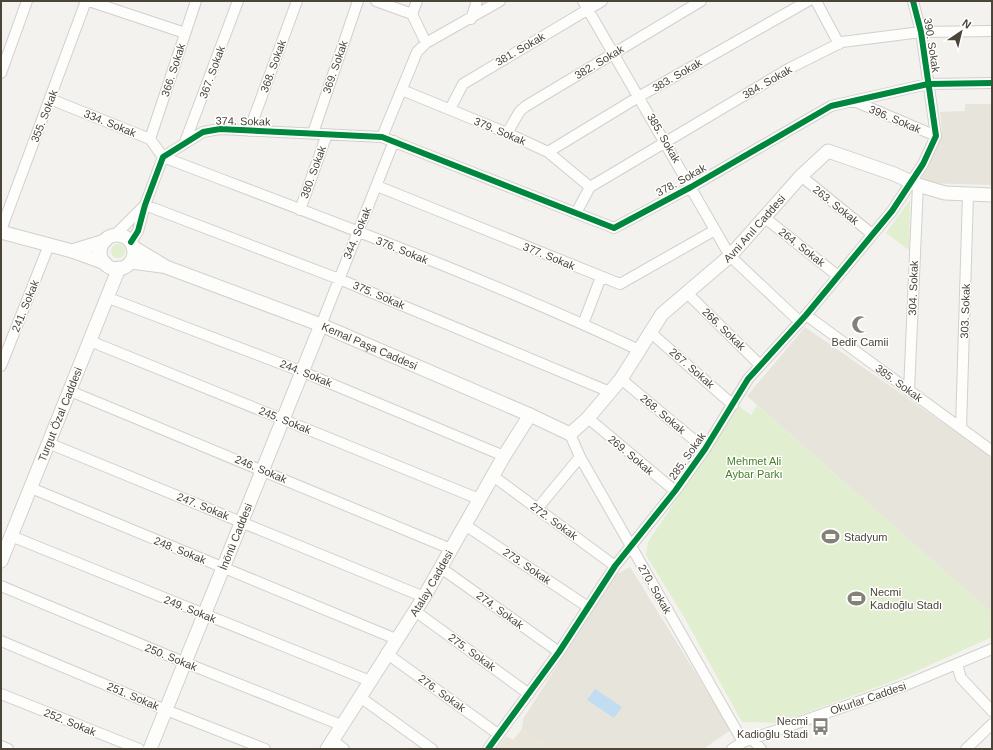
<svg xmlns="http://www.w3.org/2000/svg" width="993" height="750" viewBox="0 0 993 750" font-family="Arial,sans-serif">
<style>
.residential{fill:#e7e4dc}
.education{fill:#eae5da}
.green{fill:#e1eecf}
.water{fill:#c0ddf1}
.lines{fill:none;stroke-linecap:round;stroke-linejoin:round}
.minor-casing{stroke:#d2d0cb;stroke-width:12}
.tertiary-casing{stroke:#d2d0cb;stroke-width:15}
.minor{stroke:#fdfdfc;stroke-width:10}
.tertiary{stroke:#fdfdfc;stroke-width:13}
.cycleway-casing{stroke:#fff;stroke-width:8}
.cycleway{stroke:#00873e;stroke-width:6}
.labels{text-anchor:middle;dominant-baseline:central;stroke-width:3;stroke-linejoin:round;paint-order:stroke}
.street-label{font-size:11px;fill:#4b4439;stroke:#fff}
.poi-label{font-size:11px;fill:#4b4439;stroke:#fff;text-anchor:start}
.park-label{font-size:11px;fill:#4a7f2a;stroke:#fff}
</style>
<rect width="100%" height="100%" fill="#f4f2ee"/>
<path class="residential" d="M965,104H992V185L923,183L922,177L942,130L940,112L965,111Z
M805,327L988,454L992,459V613L747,396Z
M630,567L731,730L703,749H550L522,729L523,719L615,575Z"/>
<path class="education" d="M522,729L550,749H496L506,736L513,740Z"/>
<path class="green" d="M910,200L909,250L886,233Z
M111 251a7 7 0 1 1 14 0a7 7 0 1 1-14 0Z
M757,405L992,613V637L899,679L778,723L742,722L684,617L646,555L648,542L739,406L751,415Z"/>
<path class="water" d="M595,689L622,707L614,718L587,700Z"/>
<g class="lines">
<defs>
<path id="minor" d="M89,1L185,33
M376,1L412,14L426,43
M583,1L730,256L800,322
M816,1L839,44
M412,14L417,1
M471,19L477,1
M1,73L27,1
M402,90L507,133L548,152L590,187
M50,99L150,139L163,157C322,218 484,277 639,350
M854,101L936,136
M450,109L463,84L602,1
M249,131L297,1
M313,133L358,1
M507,133L520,111L526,106L701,1
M382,137L417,52L426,43L500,1
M150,139L196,1
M185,142L238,1
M548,152L640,96L808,1
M801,176L872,234
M377,186L620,284L715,230
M145,205L339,279L610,392
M300,210L327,134
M576,213L590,187L790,68L842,42L921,32L992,31
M765,218L838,276
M1,230L86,1
M110,237L116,234L145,205
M131,242L138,231L145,205L163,157L203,132L220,129L382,137L614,228L691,187L831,106L928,84L992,83
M687,293L760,365
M106,297L303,372L504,456
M806,315L992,451
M583,324L601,277
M321,325L394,141
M650,332L733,405
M90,341L479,499
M1,366L49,245
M621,379L705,449
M70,391L451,549
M909,391L918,185
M588,418L675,491
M961,428L968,194
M570,434L580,457L743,742
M48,443L424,597
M493,476L615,566
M31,488L396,639
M537,509L580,457
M465,525L588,607
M11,536L370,681
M441,568L559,652
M1,586L186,663L341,725
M415,611L529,694
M1,641L166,710L265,749
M386,653L498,734
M957,665L961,678L992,711
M1,694L139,749
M360,697L432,749
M752,739L761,749
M332,740L344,749
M1,746L8,749
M488,749L559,652L615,566L675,491L705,449L748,379L806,315L892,211L923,164L936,136L921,32L913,1
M732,749L743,742L906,685L992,649
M966,749L992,724"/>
<g id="tertiary">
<path d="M1,232L72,251L105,263"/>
<circle cx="117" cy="252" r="17"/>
<path id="s1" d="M133,247L166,267L321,325L530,415L570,434L588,418L621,379L662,314L730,256L801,176L828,151L894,174L918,185L945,193L992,195"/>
<path d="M72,251L105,241"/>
<path d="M131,262L162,266"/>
<path id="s2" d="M1,561L119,268"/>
<path id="s3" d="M150,749L321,325"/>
<path id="s4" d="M327,749L424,597L504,456L530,415"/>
</g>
</defs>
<use href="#minor" class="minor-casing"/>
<use href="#tertiary" class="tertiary-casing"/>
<use href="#minor" class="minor"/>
<use href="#tertiary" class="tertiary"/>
<defs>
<path id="cycleway" d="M131,242L138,231L145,205L163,157L203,132L220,129L382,137L614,228L691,187L831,106L928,84L992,83
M488,749L559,652L615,566L675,491L705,449L748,379L806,315L892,211L923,164L936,136L921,32L913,1"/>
</defs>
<use href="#cycleway" class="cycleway-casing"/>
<use href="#cycleway" class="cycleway"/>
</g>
<defs>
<symbol id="mosque-bare" viewBox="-9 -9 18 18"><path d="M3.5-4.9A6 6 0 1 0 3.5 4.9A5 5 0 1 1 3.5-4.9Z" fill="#868178" stroke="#fff" stroke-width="2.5" paint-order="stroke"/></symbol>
<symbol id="stadium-bare" viewBox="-9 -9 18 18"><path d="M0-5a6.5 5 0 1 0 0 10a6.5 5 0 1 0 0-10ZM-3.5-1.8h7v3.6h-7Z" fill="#868178" stroke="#fff" stroke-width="2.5" paint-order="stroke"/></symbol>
<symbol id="bus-bare" viewBox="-9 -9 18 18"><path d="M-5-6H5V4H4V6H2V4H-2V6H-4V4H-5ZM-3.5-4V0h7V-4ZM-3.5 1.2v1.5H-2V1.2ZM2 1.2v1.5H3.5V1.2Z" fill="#868178" stroke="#fff" stroke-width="2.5" paint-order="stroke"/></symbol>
</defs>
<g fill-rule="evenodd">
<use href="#mosque-bare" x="848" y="312" width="25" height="25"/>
<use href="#stadium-bare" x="818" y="524" width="25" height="25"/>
<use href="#stadium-bare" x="844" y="586" width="25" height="25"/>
<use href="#bus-bare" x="808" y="714" width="25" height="25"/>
</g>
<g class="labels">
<g class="street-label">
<text transform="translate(932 45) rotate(81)">390. Sokak</text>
<text transform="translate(520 49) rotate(-30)">381. Sokak</text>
<text transform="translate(599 62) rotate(-31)">382. Sokak</text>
<text transform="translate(273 66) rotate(-70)">368. Sokak</text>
<text transform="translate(335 67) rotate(-71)">369. Sokak</text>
<text transform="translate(173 70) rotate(-72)">366. Sokak</text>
<text transform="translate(212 72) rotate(-70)">367. Sokak</text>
<text transform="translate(677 75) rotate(-30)">383. Sokak</text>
<text transform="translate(767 82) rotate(-30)">384. Sokak</text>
<text transform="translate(44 116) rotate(-69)">355. Sokak</text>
<text transform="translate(895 119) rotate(23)">396. Sokak</text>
<text transform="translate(243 121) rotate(1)">374. Sokak</text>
<text transform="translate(110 123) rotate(22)">334. Sokak</text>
<text transform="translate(500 131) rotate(23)">379. Sokak</text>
<text transform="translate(664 138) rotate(60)">385. Sokak</text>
<text transform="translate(313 172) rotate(-70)">380. Sokak</text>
<text transform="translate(681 180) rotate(-29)">378. Sokak</text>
<text transform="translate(836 205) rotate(39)">263. Sokak</text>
<text stroke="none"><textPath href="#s1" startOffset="754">Avni Anıl Caddesi</textPath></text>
<text transform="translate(357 233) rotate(-67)">344. Sokak</text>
<text transform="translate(802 247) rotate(38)">264. Sokak</text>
<text transform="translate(402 250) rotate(22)">376. Sokak</text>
<text transform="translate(549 256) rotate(22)">377. Sokak</text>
<text transform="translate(913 288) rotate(-88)">304. Sokak</text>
<text transform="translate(379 295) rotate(23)">375. Sokak</text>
<text transform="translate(25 306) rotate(-68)">241. Sokak</text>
<text transform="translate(965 311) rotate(-88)">303. Sokak</text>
<text transform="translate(724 329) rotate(44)">266. Sokak</text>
<text stroke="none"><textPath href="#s1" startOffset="257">Kemal Paşa Caddesi</textPath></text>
<text transform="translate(692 368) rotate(41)">267. Sokak</text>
<text transform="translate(306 373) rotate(22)">244. Sokak</text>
<text transform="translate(899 383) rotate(36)">385. Sokak</text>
<text transform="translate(663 414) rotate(40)">268. Sokak</text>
<text stroke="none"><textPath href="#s2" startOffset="158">Turgut Özal Caddesi</textPath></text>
<text transform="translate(285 420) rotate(22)">245. Sokak</text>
<text transform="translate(631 455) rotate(40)">269. Sokak</text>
<text transform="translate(687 456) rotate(-55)">285. Sokak</text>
<text transform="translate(261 469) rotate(23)">246. Sokak</text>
<text transform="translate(203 506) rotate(22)">247. Sokak</text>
<text transform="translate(554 521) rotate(36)">272. Sokak</text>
<text stroke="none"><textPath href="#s3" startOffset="229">İnönü Caddesi</textPath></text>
<text transform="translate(180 550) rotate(22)">248. Sokak</text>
<text transform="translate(527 566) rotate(34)">273. Sokak</text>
<text stroke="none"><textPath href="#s4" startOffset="196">Atalay Caddesi</textPath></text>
<text transform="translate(655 589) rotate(60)">270. Sokak</text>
<text transform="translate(190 609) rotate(22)">249. Sokak</text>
<text transform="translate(500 610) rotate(36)">274. Sokak</text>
<text transform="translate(472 652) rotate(36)">275. Sokak</text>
<text transform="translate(171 657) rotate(22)">250. Sokak</text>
<text transform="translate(442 693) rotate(36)">276. Sokak</text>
<text transform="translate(133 696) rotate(23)">251. Sokak</text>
<text transform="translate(868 698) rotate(-19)">Okurlar Caddesi</text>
<text transform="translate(70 722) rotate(22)">252. Sokak</text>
</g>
<g class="poi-label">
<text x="860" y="342" text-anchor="middle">Bedir Camii</text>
<text x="844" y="537">Stadyum</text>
<text x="870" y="592">Necmi<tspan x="870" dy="13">Kadıoğlu Stadı</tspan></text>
<text x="808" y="721" text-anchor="end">Necmi<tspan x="808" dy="13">Kadioğlu Stadi</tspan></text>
</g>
<g class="park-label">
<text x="754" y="461">Mehmet Ali<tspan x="754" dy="13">Aybar Parkı</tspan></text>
</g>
</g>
<rect width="993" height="750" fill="none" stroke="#4b4439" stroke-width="4"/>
<g transform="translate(961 32) rotate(35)" stroke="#ffffff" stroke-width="3" paint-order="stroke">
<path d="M0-3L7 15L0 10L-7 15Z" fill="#4b4439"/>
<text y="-6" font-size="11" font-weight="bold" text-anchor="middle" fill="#4b4439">N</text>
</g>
</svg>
